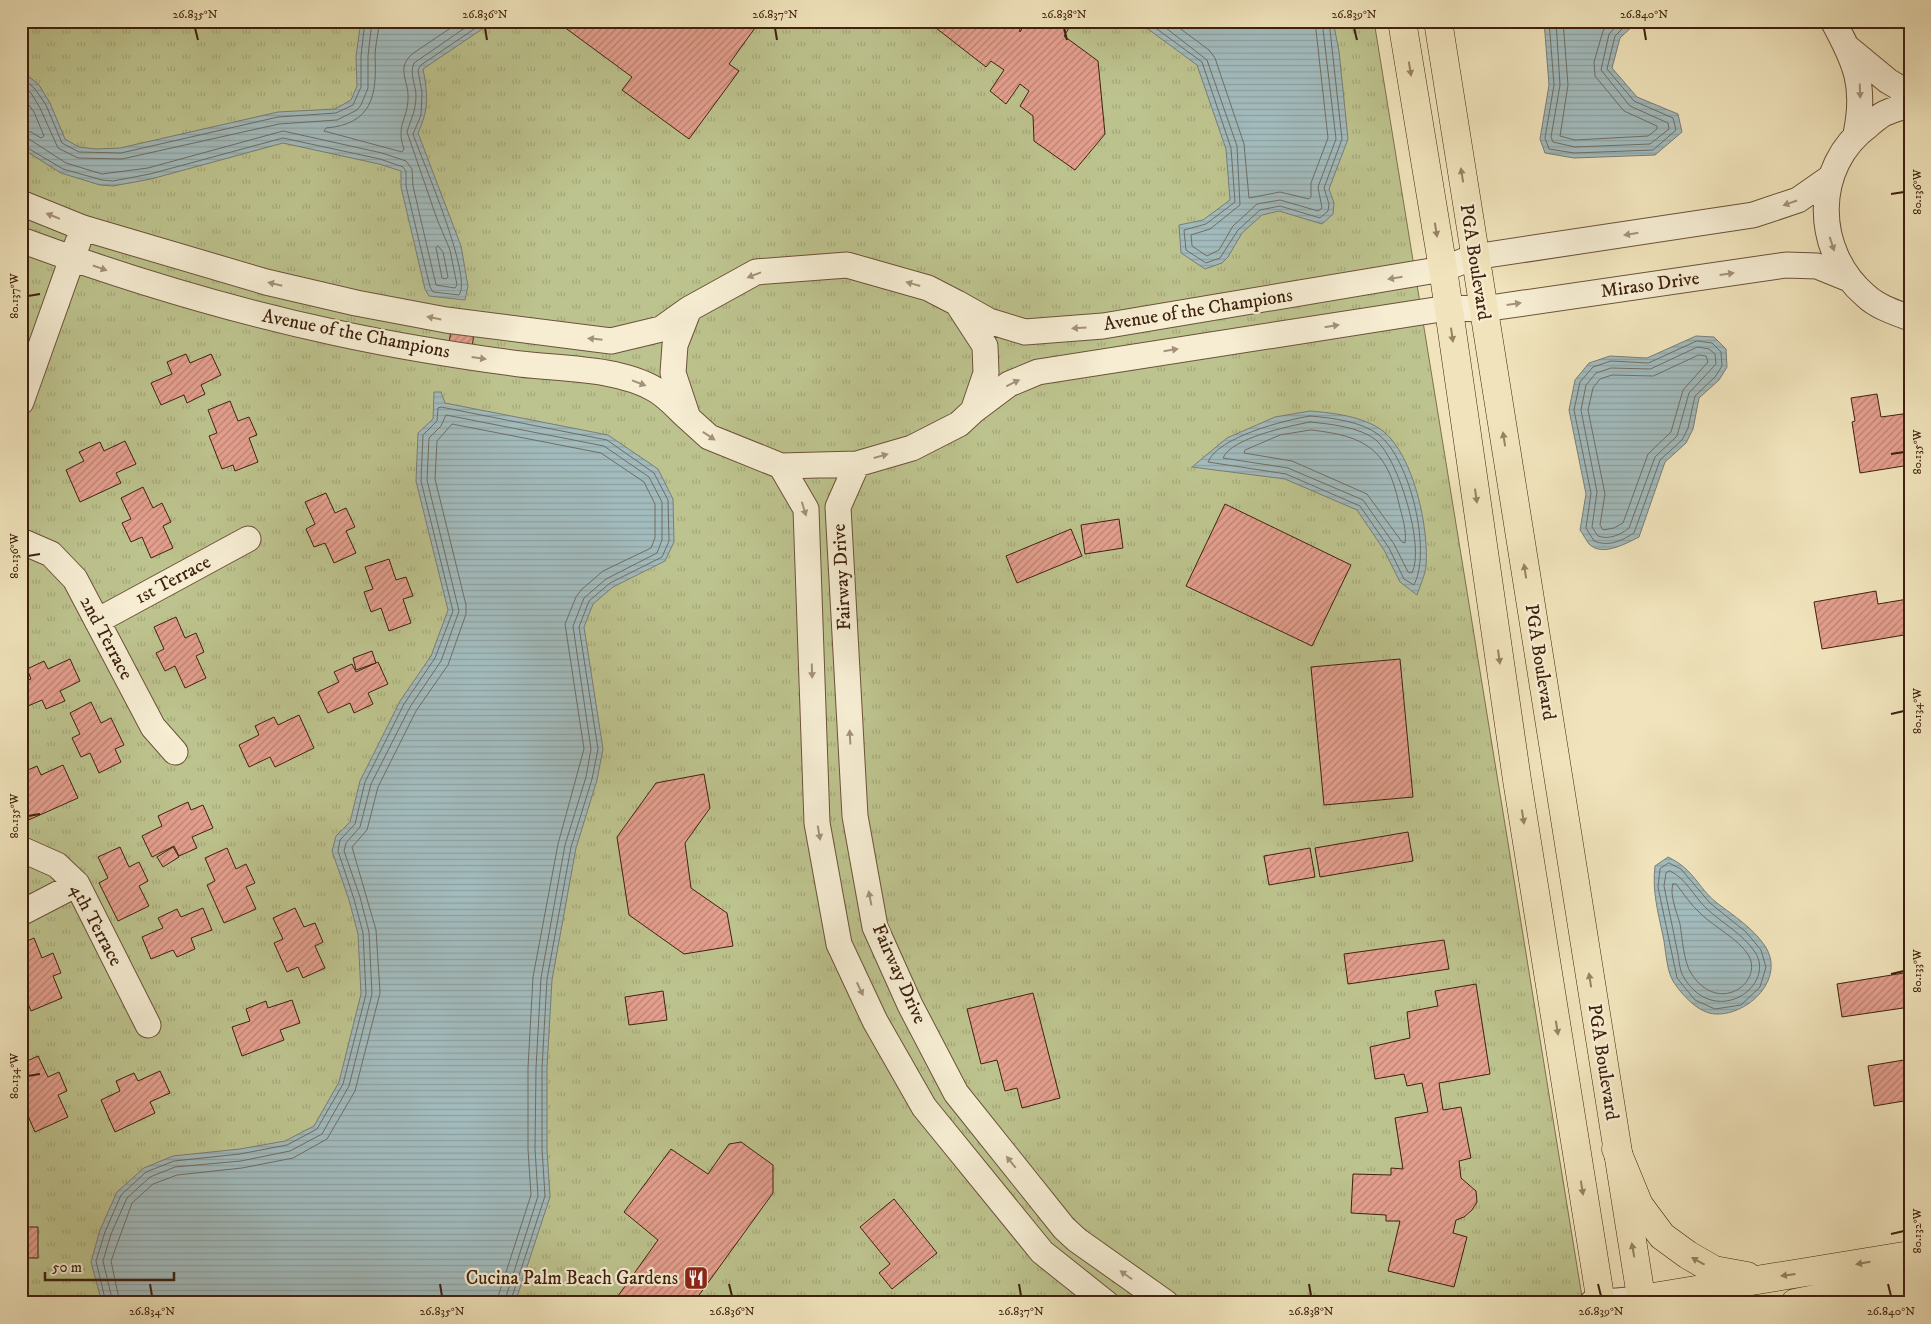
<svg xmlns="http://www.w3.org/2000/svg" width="1931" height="1324" viewBox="0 0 1931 1324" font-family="'IM FELL DW Pica',serif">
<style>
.grass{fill:url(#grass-tufts);stroke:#7e724e}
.water{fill:url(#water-rules);stroke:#7a7d77}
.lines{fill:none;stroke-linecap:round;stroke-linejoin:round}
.shore{stroke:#706e65;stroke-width:1}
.building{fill:url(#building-hatch);stroke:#3f210d}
.minor-casing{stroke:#6c5239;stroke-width:27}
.major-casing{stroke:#3f210d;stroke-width:29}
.highway-casing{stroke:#3f210d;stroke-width:29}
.minor{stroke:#f6edd3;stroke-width:25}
.major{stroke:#f1e4bc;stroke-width:28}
.highway{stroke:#f1e4bc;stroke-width:28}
.oneway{fill:#988264}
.oneway2{fill:#a4917a}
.ticks{fill:none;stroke:#3f210d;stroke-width:2}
.labels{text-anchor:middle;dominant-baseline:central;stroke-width:4.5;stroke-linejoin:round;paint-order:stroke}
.street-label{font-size:19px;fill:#3f210d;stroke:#f6edd3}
.poi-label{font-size:19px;fill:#3f210d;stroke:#f6edd3;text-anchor:end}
.neatline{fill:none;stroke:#3f210d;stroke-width:2}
.ticks-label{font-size:12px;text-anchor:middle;fill:#3f210d}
</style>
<defs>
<pattern id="grass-tufts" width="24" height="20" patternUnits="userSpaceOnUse" patternTransform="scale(1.25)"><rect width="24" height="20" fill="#bdc38e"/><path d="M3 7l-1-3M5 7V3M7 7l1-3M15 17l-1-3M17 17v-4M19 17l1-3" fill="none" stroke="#a4a779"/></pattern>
<pattern id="water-rules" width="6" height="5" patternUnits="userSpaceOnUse" patternTransform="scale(1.25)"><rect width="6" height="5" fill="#a2bbbd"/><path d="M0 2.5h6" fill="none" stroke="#8da0a1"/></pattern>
<pattern id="building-hatch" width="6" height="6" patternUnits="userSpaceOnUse" patternTransform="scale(1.25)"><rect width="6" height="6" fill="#e49f8e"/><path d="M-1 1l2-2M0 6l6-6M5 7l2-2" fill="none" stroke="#ba8172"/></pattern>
</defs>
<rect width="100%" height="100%" fill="#f1e4bc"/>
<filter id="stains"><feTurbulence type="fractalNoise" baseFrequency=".004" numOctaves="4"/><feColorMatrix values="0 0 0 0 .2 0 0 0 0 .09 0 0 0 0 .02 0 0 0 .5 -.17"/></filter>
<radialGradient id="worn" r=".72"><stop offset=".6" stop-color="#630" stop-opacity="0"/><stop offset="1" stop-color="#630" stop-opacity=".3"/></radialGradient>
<path class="grass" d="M21,21H1374L1583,1303H21Z"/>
<path class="water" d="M361,21H494L423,69C428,95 429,109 418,133L461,246L468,286L465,300L429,296L425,289L401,187V171L379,164L283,143L151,179L113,186L100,185L61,173L21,148V70L39,85L50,103L65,139L79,147L96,149L120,148L278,112L335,109L351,100L357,86L356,56Z
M1137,21H1333L1339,51L1348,139L1329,189L1334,203L1333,214L1322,224L1279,211L1262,215L1242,233L1228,257L1222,263L1205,269L1181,253L1179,225L1203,220L1230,200L1226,149L1197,65Z
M1544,21H1638L1620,38L1612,68L1637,97L1678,114L1682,132L1655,155L1574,158L1545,153L1540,139L1549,85Z
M1696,336L1714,337L1726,349L1727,367L1719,380L1699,398L1693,429L1686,443L1665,462L1639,537C1625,544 1602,557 1589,544C1586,540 1583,534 1580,530L1586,494L1569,410L1575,380L1589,363L1610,356L1647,358Z
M434,392H441L445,403L608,435L658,469L673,499L674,542L665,561L613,587L593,604L584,627L603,749L597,780L576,848L552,980L547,1068V1149L550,1197L515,1303H102L91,1262L100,1230L117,1192L144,1168L173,1156L240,1149L285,1141L314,1126L339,1082L361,994L358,934L349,900L332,851L336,836L350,822L360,781L400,701L431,656L448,610L416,481L418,433L433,419Z
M1310,411C1333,413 1363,416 1383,431C1414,456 1429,528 1426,566C1425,575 1420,586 1417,595L1400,582L1384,550L1357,510L1285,479L1192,467L1227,438L1275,417Z
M1668,857C1695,870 1697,887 1717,903C1734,916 1753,928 1765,946C1786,978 1749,1015 1716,1014C1699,1014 1681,994 1673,981C1666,969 1666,949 1663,936C1658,912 1652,891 1655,866Z"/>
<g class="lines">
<path class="shore" d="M379,21C379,33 375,45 375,56C377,96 372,124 326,128L324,131L402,152L404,149C395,124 409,119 408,95C408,86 403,77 404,67C405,62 408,58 412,54L461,21
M1146,21L1202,62L1231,148L1235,202L1206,224L1184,230L1186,250L1206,263L1220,258L1238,230L1260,210L1280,206L1320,218L1328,211L1329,204L1324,188L1342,139L1329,21
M1157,21L1207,60L1237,146L1240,205L1210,229L1191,235L1192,246L1207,256L1219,250L1233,226L1257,204L1280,200L1318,211L1322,208L1318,187L1336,139L1322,21
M1170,21L1209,50L1215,58L1244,144L1249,198L1280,192L1309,199L1311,197V183L1328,138L1315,21
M1549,21L1554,85L1545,138L1549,149L1574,153L1653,150L1676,130L1673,118L1634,101L1607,69L1615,36L1630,21
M1556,21L1560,85L1551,137L1553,142L1575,147L1650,144L1669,129L1668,123L1630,106L1601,70L1609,34L1621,21
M1563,21L1568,85L1560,136L1575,140L1648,136L1657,129V126L1624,111L1595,76L1594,62L1603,31L1610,21
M21,76L35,89L46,105L62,143L79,152L121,153L278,117L336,113L353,105L361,87V56L365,21
M21,84L31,93L40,108L58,148L78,158L122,159L279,124L337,120L357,110L361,105L368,88V56L372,21
M21,94L34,112L44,136L41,138L31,132L21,130
M21,137L29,139L66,163L102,174L148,168L283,131L382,153L406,161L412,169L413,186L436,285L455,288L457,285L450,250L437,219L407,132C411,119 416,110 416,96C416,85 409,74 414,63L475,21
M21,144L63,169L102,180L113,181L150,174L283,138L380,159L403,167L406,171V186L430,287L433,292L459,295C473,277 422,160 413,134L421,115L422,93L418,70L421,65L486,21
M438,246L443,252L448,277L446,279L442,278L436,248Z
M1697,341L1712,343L1721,352L1722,366L1715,377L1695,396L1688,428L1682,440L1660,460L1634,533C1621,541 1609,547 1594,541L1586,528L1591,493L1574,410L1580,382L1593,367L1611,361L1648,363Z
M1698,347L1709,349L1715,354L1716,364L1689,393L1677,436L1655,457L1629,528C1620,535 1609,540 1598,536L1592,527L1597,492L1581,410L1586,385L1596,373L1611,368L1650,369Z
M1699,355L1706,356L1708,362L1683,390L1671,432L1648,454L1623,523L1614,528L1603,530L1600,525L1605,494L1588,410L1593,388L1600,379L1612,375L1653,376Z
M1310,416C1332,418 1361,421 1379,435C1410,459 1432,551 1414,585L1404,579L1389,548L1360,506L1286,474L1208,462C1218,437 1285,420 1310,416Z
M1310,422C1330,424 1360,427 1376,440C1399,460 1425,547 1412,573L1408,572L1394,544L1363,500L1288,468L1223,458C1231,438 1290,426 1310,422Z
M1311,430C1366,436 1387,449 1399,504C1402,516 1407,531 1405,543L1402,542L1367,494L1292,461L1244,453L1245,450L1280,435Z
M1669,863L1681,869L1710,903L1746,932L1761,950L1766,967L1760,987L1741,1005L1715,1009L1695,1000L1677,978L1658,887L1660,869Z
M1670,871C1686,878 1694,897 1707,909C1722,923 1743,934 1755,952C1777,986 1714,1030 1683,976C1679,969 1679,957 1677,950C1673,928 1668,907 1664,886L1666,873Z
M1673,884H1676C1684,894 1691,905 1700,913C1715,928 1738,938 1749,956C1763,983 1718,1016 1691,973C1684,963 1682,937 1680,924C1677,913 1669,894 1673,884Z
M106,1303L96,1261L105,1232L121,1195L146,1172L174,1161L240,1154L287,1145L317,1129L343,1084L366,994L363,933L354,899L338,851L340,840L355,824L365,782L404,704L435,658L453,611L421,481L423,435L437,421L438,408L441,407L607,440L654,473L668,500L669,541L662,557L610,583L589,601L579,627L598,749L592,779L571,847L547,979L542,1068V1149L545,1196L510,1303
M113,1303L103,1261L111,1234L127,1198L150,1177L175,1167L241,1161L290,1151L322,1134L349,1086L372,994L369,932L360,897L344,851L346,843L360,827L371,784L410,707L441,661L459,611L427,480L429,438L441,426L446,415L604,446L649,477L662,502V540L657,553L606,579L584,598L573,626L591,749L586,777L565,845L541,978L536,1068L535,1149L538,1196L504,1303
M120,1303L111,1261L132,1203L153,1184L177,1175L242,1168L293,1158L327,1139L355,1091L380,993L376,930L352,847L367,830L378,787L416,711L448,665L466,614V605L435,479L437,441L452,424L601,453L644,482L655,504V538L651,548L603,571L581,590L576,597L565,624L584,749L558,844L533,977L528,1068V1149L531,1195L496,1303"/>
</g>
<path class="building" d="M556,21H665L670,25L672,21H760L729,64L739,71L689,139L622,90L632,77Z
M941,21H1019L1020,32L1027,21H1060L1069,28L1064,36L1098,61L1105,134L1075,170L1034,141L1033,116L1020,106L1029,91L1020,84L1006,104L990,91L1004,70L991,61L986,67L936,28Z
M451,329L474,333L472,348L449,344Z
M186,354L190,363L211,354L221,375L201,385L205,394L187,403L184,395L161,405L151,383L172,374L167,362Z
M1877,394L1881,417L1910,413V465L1860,473L1852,422L1855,421L1851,398Z
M230,401L238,421L249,417L257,435L249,438L258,462L235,471L233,465L222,469L209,436L217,433L208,410Z
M125,441L136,464L116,473L121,483L80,502L66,470L84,461L79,452L100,442L104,451Z
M143,487L153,508L162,503L171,522L163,526L173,548L151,558L142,537L131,542L122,523L131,519L121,498Z
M326,493L335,513L346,508L355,527L346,531L356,553L334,563L325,543L314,547L306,529L315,524L305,502Z
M1225,504L1351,565L1312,646L1186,586Z
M1119,519L1123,548L1085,554L1081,525Z
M1071,529L1082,556L1017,583L1006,556Z
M389,559L396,580L406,577L413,596L403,599L411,623L389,631L381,608L371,612L364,592L373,589L365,567Z
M1876,591L1878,604L1908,599L1910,634L1822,649L1814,602Z
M176,617L185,638L196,633L204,652L196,656L206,678L185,688L175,666L165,671L156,653L164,649L154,627Z
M372,651L376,663L356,670L353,658Z
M70,659L80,681L60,691L65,701L46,709L42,700L21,709V683L31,679L27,669L44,661L48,669Z
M1400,659L1413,797L1324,805L1311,667Z
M378,662L388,684L368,693L373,704L354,713L350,703L328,713L318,692L339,682L334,672L352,664L356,672Z
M91,702L101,723L111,718L124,745L115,749L121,762L99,773L90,753L81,757L72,738L80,734L70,713Z
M299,715L314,748L275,767L270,757L249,767L239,745L259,735L255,726L274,717L278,725Z
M63,765L78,798L24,822L21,816V773L37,766L41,775Z
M704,774L710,808L685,843L691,888L727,913L733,946L684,954L629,915L617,837L656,783Z
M188,802L191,810L203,805L213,828L192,837L197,848L179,856L174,846L152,857L142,836L162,826L158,816Z
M1408,832L1413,861L1320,877L1315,848Z
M120,847L129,867L139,862L148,881L139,886L149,906L118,921L99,883L108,878L98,857Z
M173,847L179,857L163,867L157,857Z
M227,848L236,869L246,864L255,883L246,887L256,909L224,923L207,885L215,881L205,858Z
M1310,848L1315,877L1269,885L1264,856Z
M203,908L212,930L191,938L195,949L177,957L173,950L151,959L142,937L163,928L158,918L177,909L181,917Z
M295,908L304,927L315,923L323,942L315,946L325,968L303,978L298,967L287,972L274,943L283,939L273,918Z
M34,938L42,958L53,953L61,973L53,976L62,998L31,1011L21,987V944Z
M1444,940L1449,969L1348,984L1344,954Z
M1910,972V1007L1842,1017L1837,984Z
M1476,984L1490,1074L1439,1083L1443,1110L1461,1107L1471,1158L1459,1161L1461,1178L1476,1191L1477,1202L1472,1210L1464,1217L1456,1220L1453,1233L1467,1237L1454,1287L1388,1271L1400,1221H1386V1215L1351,1213L1353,1174L1391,1175V1168L1403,1169L1395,1118L1428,1112L1422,1083L1407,1086L1404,1074L1375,1079L1370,1047L1410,1038L1407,1012L1438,1006L1435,991Z
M663,991L667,1020L629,1025L625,997Z
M1033,993L1060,1098L1022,1108L1017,1088L1005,1091L997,1060L981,1064L967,1009Z
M292,1000L300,1023L280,1030L284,1040L242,1056L232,1027L250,1021L246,1009L266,1001L268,1008Z
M21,1021L27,1034L21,1037Z
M38,1056L48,1077L59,1072L67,1091L58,1095L68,1117L35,1132L21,1100V1090L26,1088L21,1078V1064Z
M1910,1059V1100L1874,1106L1868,1066Z
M160,1071L170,1093L150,1102L155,1113L115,1132L101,1100L120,1091L116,1081L134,1073L138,1081Z
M741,1142L773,1165V1193L694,1302L613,1303L658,1240L624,1212L671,1149L708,1174L729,1144Z
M894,1199L937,1253L892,1289L879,1273L890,1264L860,1227Z
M21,1227H38V1258H21Z"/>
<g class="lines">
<defs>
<path id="minor" d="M1833,21C1856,63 1866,86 1856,134
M1848,48L1888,81L1910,94
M1910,105C1903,107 1895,109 1888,112C1881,114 1875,120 1869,125C1812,166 1813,251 1866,296C1878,307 1894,312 1910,318
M21,203L83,228L266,282L356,303L446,320L611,341L661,329L689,309
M21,240C124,278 230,310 337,333C397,346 459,356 520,364C562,369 620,368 656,390C668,397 678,409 688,418
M957,303L985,346L986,373L973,411L959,424L912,448L857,464L781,466L709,437L688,418L673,373L675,345L689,309L756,272L847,265L928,288L957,303L989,321L1025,332L1103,326L1443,269L1474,257L1753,215L1798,200L1831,177
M21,402L78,242
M973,411L1009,384L1038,372L1422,312L1448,308L1483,309L1786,265L1817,266L1849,279
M857,464L838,507L855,816L875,927L910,1005L956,1093L1064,1228L1077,1240L1166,1303
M781,466L806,509L817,823L839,944L875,1021L924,1107L1042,1252L1106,1303
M21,541L51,554L75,579L153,727L175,752
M97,621L248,539
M21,849L57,865L77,884L148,1025
M21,913L77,884
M1592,1303L1641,1299"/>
<path id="major" d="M1402,21L1443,269L1517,780L1601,1303
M1438,21L1642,1303"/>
<path id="highway" d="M1616,1149L1639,1205L1662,1236L1688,1255L1714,1270L1747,1276
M1641,1299L1910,1255
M1795,1303L1910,1280"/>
</defs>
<use href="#minor" class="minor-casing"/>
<use href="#major" class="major-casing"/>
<use href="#highway" class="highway-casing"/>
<use href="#minor" class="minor"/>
<use href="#major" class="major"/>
<use href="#highway" class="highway"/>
</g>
<defs><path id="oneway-solid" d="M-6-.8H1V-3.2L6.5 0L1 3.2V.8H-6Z" transform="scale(1.25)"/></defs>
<g class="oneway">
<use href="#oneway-solid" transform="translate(1410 69) rotate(81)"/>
<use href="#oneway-solid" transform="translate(1462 175) rotate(-99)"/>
<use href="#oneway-solid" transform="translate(1436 230) rotate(81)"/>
<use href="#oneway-solid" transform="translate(1452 335) rotate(82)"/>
<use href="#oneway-solid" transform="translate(1504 439) rotate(-99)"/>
<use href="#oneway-solid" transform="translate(1476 496) rotate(82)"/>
<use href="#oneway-solid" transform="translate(1525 571) rotate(-99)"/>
<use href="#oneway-solid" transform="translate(1499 657) rotate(82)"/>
<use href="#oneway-solid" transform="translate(1523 817) rotate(81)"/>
<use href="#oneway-solid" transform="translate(1590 980) rotate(-99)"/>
<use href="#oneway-solid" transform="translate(1557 1028) rotate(81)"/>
<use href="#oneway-solid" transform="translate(1582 1188) rotate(81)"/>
<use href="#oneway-solid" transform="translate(1633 1250) rotate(-100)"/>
<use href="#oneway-solid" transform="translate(1698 1261) rotate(-151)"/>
<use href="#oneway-solid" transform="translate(1863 1263) rotate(170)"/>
<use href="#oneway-solid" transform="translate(1788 1275) rotate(173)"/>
</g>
<g class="oneway2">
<use href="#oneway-solid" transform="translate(1860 91) rotate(88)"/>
<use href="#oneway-solid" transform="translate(1790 203) rotate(161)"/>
<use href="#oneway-solid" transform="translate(53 216) rotate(-158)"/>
<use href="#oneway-solid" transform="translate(1631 234) rotate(171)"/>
<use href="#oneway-solid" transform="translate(1832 244) rotate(72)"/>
<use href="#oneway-solid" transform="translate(100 268) rotate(19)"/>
<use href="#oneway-solid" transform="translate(1727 274) rotate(-8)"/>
<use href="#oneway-solid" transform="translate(754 275) rotate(159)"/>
<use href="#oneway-solid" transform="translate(1395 278) rotate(171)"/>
<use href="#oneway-solid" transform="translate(275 284) rotate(-167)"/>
<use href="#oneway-solid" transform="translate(913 284) rotate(-164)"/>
<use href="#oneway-solid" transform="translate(1514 304) rotate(-8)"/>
<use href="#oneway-solid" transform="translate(434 318) rotate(-169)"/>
<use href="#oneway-solid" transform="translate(1332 326) rotate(-9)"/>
<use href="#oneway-solid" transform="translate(1079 328) rotate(176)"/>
<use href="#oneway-solid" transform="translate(595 339) rotate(-174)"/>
<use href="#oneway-solid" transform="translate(1171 350) rotate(-9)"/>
<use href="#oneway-solid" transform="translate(479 358) rotate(8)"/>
<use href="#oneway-solid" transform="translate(639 383) rotate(21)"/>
<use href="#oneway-solid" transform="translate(1013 383) rotate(-26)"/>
<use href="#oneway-solid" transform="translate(709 436) rotate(34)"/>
<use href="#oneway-solid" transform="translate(881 456) rotate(-16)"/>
<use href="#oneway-solid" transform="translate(804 509) rotate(73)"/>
<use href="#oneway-solid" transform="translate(812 671) rotate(88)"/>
<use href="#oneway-solid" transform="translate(850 737) rotate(-93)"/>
<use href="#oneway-solid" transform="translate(819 833) rotate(80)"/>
<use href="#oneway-solid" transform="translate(870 898) rotate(-101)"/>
<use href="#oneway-solid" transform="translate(860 989) rotate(65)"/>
<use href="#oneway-solid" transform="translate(1011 1162) rotate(-129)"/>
<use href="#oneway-solid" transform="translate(1126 1275) rotate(-145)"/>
</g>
<path class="ticks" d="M195,28L198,40M485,28L487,40M775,28L777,40M1064,28L1067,40M1354,28L1357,40M1644,28L1646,40M1891,194L1904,192M28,296L40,294M1891,454L1904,452M28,556L40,554M1891,714L1904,711M28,816L40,814M1891,974L1904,971M28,1076L40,1074M1891,1234L1904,1231M150,1284L152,1296M440,1284L442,1296M729,1284L732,1296M1019,1284L1021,1296M1309,1284L1311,1296M1598,1284L1601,1296M1888,1284L1891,1296"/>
<defs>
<symbol id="restaurant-square" viewBox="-11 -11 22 22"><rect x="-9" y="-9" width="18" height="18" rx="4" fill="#8f2418" stroke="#f6edd3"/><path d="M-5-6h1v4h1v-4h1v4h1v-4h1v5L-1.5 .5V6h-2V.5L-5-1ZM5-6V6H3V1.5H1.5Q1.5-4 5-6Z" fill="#fff"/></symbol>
</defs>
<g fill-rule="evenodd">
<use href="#restaurant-square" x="682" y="1264" width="28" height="28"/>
</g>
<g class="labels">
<g class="street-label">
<text transform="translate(1475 262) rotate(81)">PGA Boulevard</text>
<text transform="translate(1650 285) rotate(-8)">Miraso Drive</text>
<text transform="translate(1198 310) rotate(-9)">Avenue of the Champions</text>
<text transform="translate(356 334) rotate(11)">Avenue of the Champions</text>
<text transform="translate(842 577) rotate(-93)">Fairway Drive</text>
<text transform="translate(173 580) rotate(-28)">1st Terrace</text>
<text transform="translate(106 638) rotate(62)">2nd Terrace</text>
<text transform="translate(1540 662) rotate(81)">PGA Boulevard</text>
<text transform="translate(96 925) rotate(62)">4th Terrace</text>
<text transform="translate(899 974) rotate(66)">Fairway Drive</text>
<text transform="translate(1603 1062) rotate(81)">PGA Boulevard</text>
</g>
<g class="poi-label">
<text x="678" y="1278">Cucina Palm Beach Gardens</text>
</g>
</g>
<rect width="1931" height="1324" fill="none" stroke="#f1e4bc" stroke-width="55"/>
<path d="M45 1272v8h129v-8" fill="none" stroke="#3f210d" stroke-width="2.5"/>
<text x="52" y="1272" font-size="15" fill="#3f210d" stroke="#f6edd3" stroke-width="4" paint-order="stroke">50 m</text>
<rect x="28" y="28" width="1876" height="1268" class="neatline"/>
<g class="ticks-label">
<text x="195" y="18">26.835°N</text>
<text x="485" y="18">26.836°N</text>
<text x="775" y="18">26.837°N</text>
<text x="1064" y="18">26.838°N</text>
<text x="1354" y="18">26.839°N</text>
<text x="1644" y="18">26.840°N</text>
<text transform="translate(1917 192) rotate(-90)" y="4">80.136°W</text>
<text transform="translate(14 296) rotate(-90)" y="4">80.137°W</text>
<text transform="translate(1917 452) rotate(-90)" y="4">80.135°W</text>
<text transform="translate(14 556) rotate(-90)" y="4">80.136°W</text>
<text transform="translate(1917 711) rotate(-90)" y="4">80.134°W</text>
<text transform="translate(14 816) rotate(-90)" y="4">80.135°W</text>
<text transform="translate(1917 971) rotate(-90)" y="4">80.133°W</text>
<text transform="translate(14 1076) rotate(-90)" y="4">80.134°W</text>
<text transform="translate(1917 1231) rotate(-90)" y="4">80.132°W</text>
<text x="152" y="1315">26.834°N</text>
<text x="442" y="1315">26.835°N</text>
<text x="732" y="1315">26.836°N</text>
<text x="1021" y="1315">26.837°N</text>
<text x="1311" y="1315">26.838°N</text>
<text x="1601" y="1315">26.839°N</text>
<text x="1891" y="1315">26.840°N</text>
</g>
<rect width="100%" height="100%" filter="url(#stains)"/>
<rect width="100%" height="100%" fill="url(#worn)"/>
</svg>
